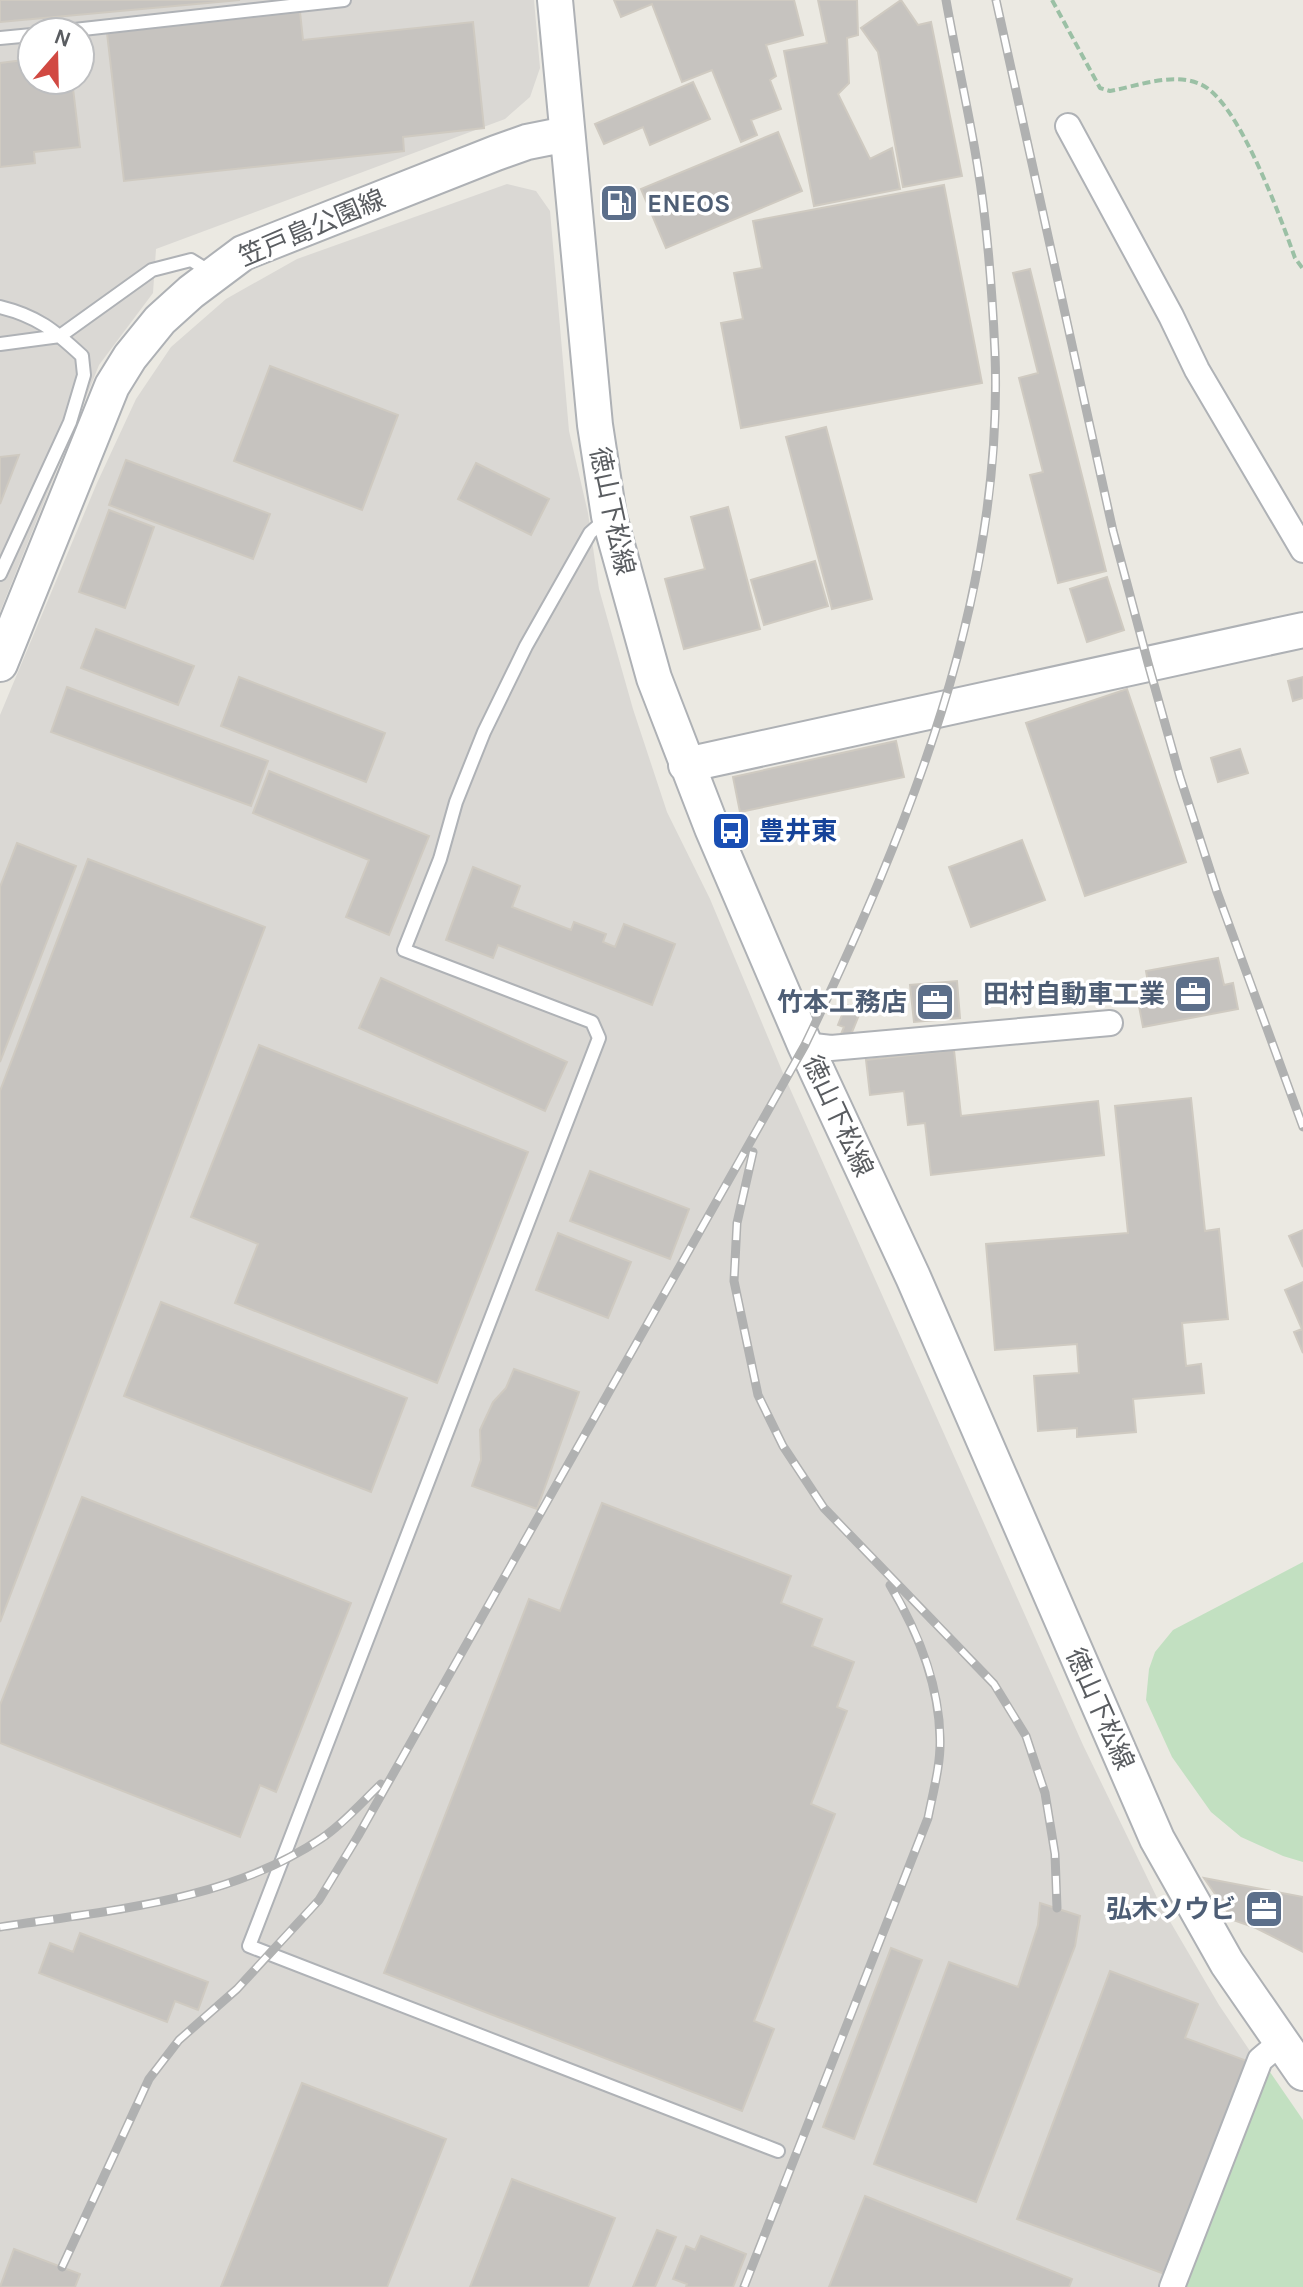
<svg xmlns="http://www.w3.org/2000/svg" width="1303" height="2287" viewBox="0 0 1303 2287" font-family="Karla,'Noto Sans JP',sans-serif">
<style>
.industrial{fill:#dad8d4;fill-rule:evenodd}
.green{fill:#c2e0c1}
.building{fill:#c6c3bf;stroke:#cfcac1;stroke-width:2}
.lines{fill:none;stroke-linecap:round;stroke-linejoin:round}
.lane-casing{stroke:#afb2b6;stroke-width:16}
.street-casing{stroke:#afb2b6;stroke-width:28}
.secondary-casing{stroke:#aeb1b5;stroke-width:38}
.path{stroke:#9bc0a5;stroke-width:4;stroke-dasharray:8 4;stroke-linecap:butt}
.lane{stroke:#fff;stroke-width:12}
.street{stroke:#fff;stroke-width:24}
.secondary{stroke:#fff;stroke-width:34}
.rail-casing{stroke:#b0b1b1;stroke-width:9}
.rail{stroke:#fff;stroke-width:6;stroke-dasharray:18;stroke-linecap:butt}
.labels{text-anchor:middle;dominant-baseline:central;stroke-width:7;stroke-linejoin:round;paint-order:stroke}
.service-label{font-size:26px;font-weight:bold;fill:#4e5e75;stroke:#fff;text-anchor:end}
.street-label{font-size:26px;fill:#5a5d61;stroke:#fff}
.transit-label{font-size:26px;font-weight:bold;fill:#164399;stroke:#fff;text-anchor:start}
</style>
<rect width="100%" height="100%" fill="#ebe9e2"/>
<path class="industrial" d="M0,0H534L540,68L530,97L505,119L156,249L153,293L99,365L0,612ZM32,32H80V80H32Z
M507,184L536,191L550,211L569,431L588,513L599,589L633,709L667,812L710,899L783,1073L1083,1745L1161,1906L1219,2005L1252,2054L1165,2287H0V715L97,483L136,399L171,347L226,299L297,259Z"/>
<path class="green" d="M1303,1562V1862L1283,1856L1241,1837L1211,1812L1172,1757L1146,1700L1149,1669L1155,1652L1173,1630Z
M1270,2072L1303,2120V2287H1180L1241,2125Z"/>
<path class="building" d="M0,0H240L0,22Z
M614,0H794L803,35L766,45L776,76L770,80L781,109L751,120L757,135L741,142L712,70L682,82L652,4L621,17Z
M818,0H857L858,35L847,38L849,83L838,94L870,159L892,148L900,189L814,206L784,51L827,43Z
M901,0L918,25L931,22L962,176L903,187L878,52L861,28Z
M300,12L303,40L473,22L484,128L403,137L404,151L124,181L107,33Z
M32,59V80H72L80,147L34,152L35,163L0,167V63Z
M693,82L710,119L650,145L643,127L604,144L595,124Z
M778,132L802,191L666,248L641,189Z
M944,185L982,383L741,428L721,323L743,319L734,273L762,268L753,221Z
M1030,269L1106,571L1058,583L1030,475L1043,472L1019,378L1038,373L1013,273Z
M270,366L398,415L362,510L234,461Z
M826,427L872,599L832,609L786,437Z
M19,455L0,504V457Z
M126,460L270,514L253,559L109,505Z
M476,463L549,499L531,535L458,499Z
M728,507L760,629L684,649L665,579L705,569L691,517Z
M109,510L154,527L125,608L79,592Z
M815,561L828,606L764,625L751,580Z
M1107,577L1124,630L1087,642L1070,589Z
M96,629L194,666L178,705L81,668Z
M239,677L385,733L366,782L221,726Z
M1303,677V698L1293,701L1288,681Z
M67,687L268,761L251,806L51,732Z
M1127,689L1186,862L1085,896L1026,723Z
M896,741L904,777L740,812L733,777Z
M1240,749L1248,773L1218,782L1211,758Z
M269,771L429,836L389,935L346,917L369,860L253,813Z
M1022,840L1045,900L971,927L949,867Z
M17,843L76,866L0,1062V887Z
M88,859L265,927L0,1622V1091Z
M473,867L520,886L512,907L571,930L574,922L606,934L603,942L615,947L624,924L675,944L652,1005L498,945L493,958L446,940Z
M1218,958L1224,985L1233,983L1238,1009L1143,1027L1139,1006L1152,1004L1146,971Z
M381,978L567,1062L545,1111L359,1028Z
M957,981L960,1018L914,1022L910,985Z
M846,1005L861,1010L848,1042L839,1039L844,1027L838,1025Z
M259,1045L528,1152L437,1383L235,1303L258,1244L191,1217Z
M954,1050L961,1116L1098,1101L1104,1155L931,1175L925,1123L908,1125L904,1091L870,1095L866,1060Z
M1191,1098L1205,1231L1219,1229L1228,1319L1182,1323L1186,1366L1201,1364L1204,1393L1133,1399L1136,1432L1077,1437V1428L1038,1431L1034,1376L1079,1373L1077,1344L995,1350L986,1244L1128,1233L1115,1106Z
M590,1171L689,1209L670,1259L570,1221Z
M1303,1230V1267L1289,1236Z
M558,1233L631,1262L608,1318L536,1290Z
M1303,1282V1353L1294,1332L1302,1329L1285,1290Z
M161,1302L407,1398L371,1492L124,1396Z
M514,1369L579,1392L537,1509L472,1486L481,1460L480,1430L493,1402L506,1388Z
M82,1497L351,1603L276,1792L260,1785L240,1837L0,1743V1705Z
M602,1503L791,1576L781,1603L822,1619L812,1646L854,1662L837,1707L847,1711L811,1804L835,1814L754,2021L774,2029L742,2111L384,1973L529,1599L560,1611Z
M1204,1878L1303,1897V1952L1256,1928L1233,1920Z
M1040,1903L1080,1916L1075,1946L976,2202L874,2164L949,1962L1018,1987L1038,1925Z
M80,1933L208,1982L198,2010L175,2001L167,2022L39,1973L50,1943L73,1952Z
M891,1948L922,1960L854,2139L823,2127Z
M1110,1971L1198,2004L1185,2038L1247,2061L1167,2275L1017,2219Z
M302,2083L446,2139L387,2287H221Z
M512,2179L615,2218L588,2287H470Z
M865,2196L1072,2279L1069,2287H829Z
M657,2230L676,2237L655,2287H633Z
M701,2236L746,2254L733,2287H686L687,2284L673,2279L686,2246L695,2250Z
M14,2249L80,2274L75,2287H0Z"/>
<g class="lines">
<defs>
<path id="lane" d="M56,32L344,0
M0,38L32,35
M0,307C37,316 54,330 82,356L84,375L70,422L0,574
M0,344L60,336L152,270L191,260L212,273
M607,518L590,533L526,646L484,732L456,802L440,859L404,950L592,1022L599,1038L249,1946L778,2151"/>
<path id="street" d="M1068,126L1171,316L1197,370L1303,550
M805,1045L831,1048L1110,1023
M1172,2287L1260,2060L1280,2043"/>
<path id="secondary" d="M555,0L595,425L609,516L654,678L712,828L805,1045L913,1277L1157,1839L1227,1963L1303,2073
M0,664L112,386L130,357L160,320L191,292L243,253L496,153L527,142L567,134
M686,765L1303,630"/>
</defs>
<use href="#lane" class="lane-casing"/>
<use href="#street" class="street-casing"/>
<use href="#secondary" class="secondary-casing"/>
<path class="path" d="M1052,0L1100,88L1110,91C1138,86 1172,72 1200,84C1238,99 1281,219 1295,258L1303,269"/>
<use href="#lane" class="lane"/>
<use href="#street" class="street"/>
<use href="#secondary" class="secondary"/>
<defs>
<path id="rail" d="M996,0L1113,531L1148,663L1180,777L1217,892L1303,1127
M753,1152L737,1223L734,1281L758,1395L783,1446L824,1508L994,1684L1026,1736L1045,1793L1055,1854L1057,1908
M0,1927C110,1910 227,1902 322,1838C343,1824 362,1802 381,1784
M62,2267L149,2079L179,2040L237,1989L319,1900L358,1836L805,1045C908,830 1004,597 995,353C993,309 990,264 985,220C977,146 959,73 946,0
M744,2287L928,1818C933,1792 941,1764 940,1738C939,1683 918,1632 890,1585"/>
</defs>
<use href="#rail" class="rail-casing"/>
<use href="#rail" class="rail"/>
</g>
<defs>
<symbol id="fuel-square" viewBox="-11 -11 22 22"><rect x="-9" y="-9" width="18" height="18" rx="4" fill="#5c6f8a" stroke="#fff"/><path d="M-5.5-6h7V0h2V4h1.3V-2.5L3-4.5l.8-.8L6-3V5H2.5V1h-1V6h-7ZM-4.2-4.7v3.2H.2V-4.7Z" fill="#fff"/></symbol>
<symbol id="bus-square" viewBox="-11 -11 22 22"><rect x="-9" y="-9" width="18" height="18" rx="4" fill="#1a4fb4" stroke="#fff"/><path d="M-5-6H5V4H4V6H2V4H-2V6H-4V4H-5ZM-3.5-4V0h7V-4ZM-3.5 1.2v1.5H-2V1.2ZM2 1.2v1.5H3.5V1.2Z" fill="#fff"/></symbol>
<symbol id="office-square" viewBox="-11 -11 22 22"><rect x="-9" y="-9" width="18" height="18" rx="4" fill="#5c6f8a" stroke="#fff"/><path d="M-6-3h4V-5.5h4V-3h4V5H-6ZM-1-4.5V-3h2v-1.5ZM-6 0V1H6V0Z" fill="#fff"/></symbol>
</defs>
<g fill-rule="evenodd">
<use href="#fuel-square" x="597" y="181" width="44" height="44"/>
<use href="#bus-square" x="709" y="809" width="44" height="44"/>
<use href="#office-square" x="1171" y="972" width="44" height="44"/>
<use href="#office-square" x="913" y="980" width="44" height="44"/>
<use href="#office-square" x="1242" y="1887" width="44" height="44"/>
</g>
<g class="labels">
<g class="service-label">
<text x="647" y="203" text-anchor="start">ENEOS</text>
<text x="1165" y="994">田村自動車工業</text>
<text x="907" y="1002">竹本工務店</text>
<text x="1236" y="1909">弘木ソウビ</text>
</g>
<g class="street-label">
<text transform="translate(312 228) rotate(-23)">笠戸島公園線</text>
<text transform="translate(612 511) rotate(78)">徳山下松線</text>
<text transform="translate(838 1116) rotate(65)">徳山下松線</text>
<text transform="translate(1100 1709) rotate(66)">徳山下松線</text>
</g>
<g class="transit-label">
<text x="759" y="831">豊井東</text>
</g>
</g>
<g transform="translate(56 56) rotate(20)"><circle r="38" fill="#ffffff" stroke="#bdbec0" stroke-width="2"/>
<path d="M0-6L14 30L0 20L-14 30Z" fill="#d14942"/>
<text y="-12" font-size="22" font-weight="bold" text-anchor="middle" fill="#5a5d61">N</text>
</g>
</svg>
